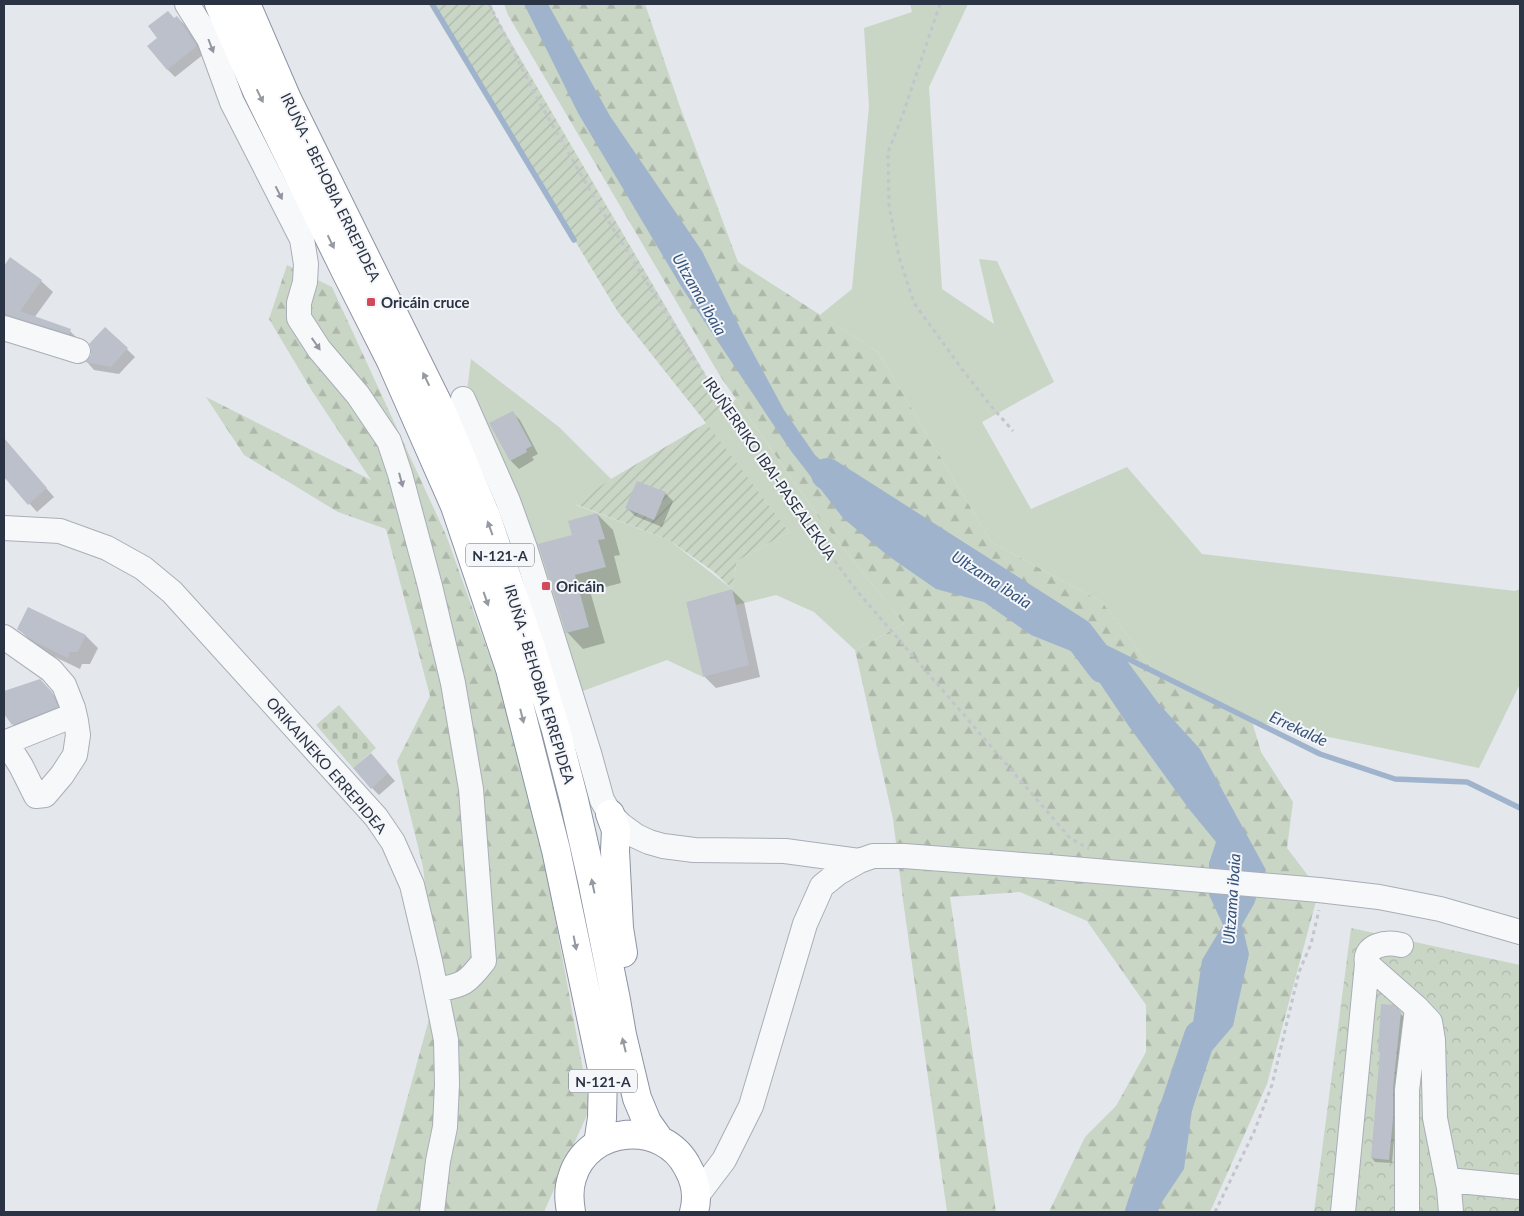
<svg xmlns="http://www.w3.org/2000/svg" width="1524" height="1216" viewBox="0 0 1524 1216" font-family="Lato,sans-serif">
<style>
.grass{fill:#c9d6c5}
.forest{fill:url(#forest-firs)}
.cemetery{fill:url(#cemetery-stones)}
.park{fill:url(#park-crowns)}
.garden{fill:url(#garden-furrows)}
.water{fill:#9fb4cc}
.shadow{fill:#0003}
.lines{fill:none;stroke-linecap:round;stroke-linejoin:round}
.stream{stroke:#9fb4cc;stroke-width:5.5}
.river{stroke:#9fb4cc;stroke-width:32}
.building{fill:#bbc0ca}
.minor-casing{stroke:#a9aeb7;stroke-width:26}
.highway-casing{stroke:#8b94a3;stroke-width:30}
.path{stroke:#c2c5cb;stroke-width:3;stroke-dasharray:4 4;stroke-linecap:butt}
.minor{stroke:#f7f8fa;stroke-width:24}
.highway{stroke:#fff;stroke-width:28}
.oneway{fill:#9196a0}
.oneway2{fill:#959aa2}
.poi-dot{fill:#d1495b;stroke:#f4f6f9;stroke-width:2}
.labels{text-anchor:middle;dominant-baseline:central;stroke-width:4;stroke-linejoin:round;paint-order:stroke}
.shield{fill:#f4f6f9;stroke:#676e7b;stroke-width:1}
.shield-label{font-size:14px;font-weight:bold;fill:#2b3445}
.street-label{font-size:15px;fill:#2b3445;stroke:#f4f6f9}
.poi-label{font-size:15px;font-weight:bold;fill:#2b3445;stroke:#f4f6f9;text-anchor:start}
.water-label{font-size:16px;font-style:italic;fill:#34527a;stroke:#f4f6f9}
</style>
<defs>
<pattern id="forest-firs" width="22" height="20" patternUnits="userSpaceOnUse" patternTransform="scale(1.25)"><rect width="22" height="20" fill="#c9d6c5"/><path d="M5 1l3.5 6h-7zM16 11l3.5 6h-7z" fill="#adb8ab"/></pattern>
<pattern id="cemetery-stones" width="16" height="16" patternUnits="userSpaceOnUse" patternTransform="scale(1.25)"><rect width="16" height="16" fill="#c9d6c5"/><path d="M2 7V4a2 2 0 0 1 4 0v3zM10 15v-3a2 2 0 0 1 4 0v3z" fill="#adb8ab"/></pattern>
<pattern id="park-crowns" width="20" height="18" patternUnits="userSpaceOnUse" patternTransform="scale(1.25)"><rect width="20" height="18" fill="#c9d6c5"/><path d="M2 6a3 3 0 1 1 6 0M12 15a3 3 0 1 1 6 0" fill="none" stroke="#adb8ab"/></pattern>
<pattern id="garden-furrows" width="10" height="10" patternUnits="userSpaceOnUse" patternTransform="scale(1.25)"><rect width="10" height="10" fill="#c9d6c5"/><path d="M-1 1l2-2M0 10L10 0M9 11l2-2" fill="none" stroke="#adb8ab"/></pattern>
</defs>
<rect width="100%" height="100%" fill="#e4e7ec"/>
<path class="grass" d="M910,4H968L929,87L942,289L994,324L979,259L997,261L1054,382L982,422L1031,509L1127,467L1202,554L1515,591L1520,589V684L1479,768L1252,721L1155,672L1102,602L991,542L878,352L820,315L852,289L869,106L864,28L912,12Z
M471,359L559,427L611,479L576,505L669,540L732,589L737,561L789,532L706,424L736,399L820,519L904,624L855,650L814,612L776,595L736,605L732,589L686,602L703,677L667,660L580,692L467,391Z"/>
<path class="forest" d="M504,4H645L679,104L738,262L878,352L991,542L1102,602L1155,672L1252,721L1261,752L1293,802L1287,848L1319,890L1267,1084L1210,1212H1049L1085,1137L1116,1106L1146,1052V1005L1087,921L1020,892L950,897L996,1212H947L903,900L893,819L855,650L904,624L820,519L720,376L508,15Z
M287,265L332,287L446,535L509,710L542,847L590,1108L544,1212H376L437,990L423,867L397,761L430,696L386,529L338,512L244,455L206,397L371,480L312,391L269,319Z"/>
<path class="cemetery" d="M339,705L376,748L353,768L316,725Z"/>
<path class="park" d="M1351,928L1520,965V1212H1314Z"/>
<path class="garden" d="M432,4H491L496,17L725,408L707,424L789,532L737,561L732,589L714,572L669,540L575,504L611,479L706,423L618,312Z"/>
<path class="water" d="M524,4H548L610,116L702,251L744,336L784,410L815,455L863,497L1078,634L1124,657L1159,704L1200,749L1266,870L1254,904L1242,925L1249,954L1233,1026L1210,1053L1192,1110L1184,1169L1158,1208V1212H1141L1185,1079L1202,960L1223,925L1209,895V863L1216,842L1189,809L1128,725L1081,655L1031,635L984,602L936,589L887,555L843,518L791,451L682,288L578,113Z"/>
<path class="shadow" d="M177,17L185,25L204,54L175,77L167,69L159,38Z
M10,259L41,281L53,292L34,318L70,331L81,342L20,326L4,314V268Z
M105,328L135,357L119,374L94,370L87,362L92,355Z
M512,412L520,420L538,454L532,457L534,460L519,469L511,461L491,424Z
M11,448L54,497L37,512L4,475V454Z
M665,493L673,501L662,527L635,516L627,508Z
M597,514L613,530L620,555L614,556L621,583L590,591L605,643L583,649L567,632L573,535Z
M732,590L744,602L760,677L716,688L704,676Z
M28,609L86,636L98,648L90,664H82L80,669L49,654L31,641L19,629Z
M40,680L64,706L25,736L13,724L4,712V693Z
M378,762L395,781L379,795L372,788Z
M1393,1007L1404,1017L1392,1163L1375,1162L1372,1158L1381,1052Z"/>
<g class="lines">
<path class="stream" d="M432,4L574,240
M1078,634L1320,754L1395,779L1467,782L1520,808"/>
<path class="river" d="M827,474L1078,634L1103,667
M1141,1212L1200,1036"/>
</g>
<path class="building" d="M168,11L174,18L177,16L197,46L167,70L147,46L157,38L148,26Z
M10,257L42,280L20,311L71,329L69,334L8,315L4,312V266Z
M105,327L128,348L111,367L85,362L91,355V348L89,344Z
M513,411L532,446L526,449L527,452L510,461L489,423Z
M4,438L47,488L28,505L4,477Z
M637,481L666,492L654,520L625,508Z
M597,513L605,539L598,540L606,567L575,575L589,627L566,633L538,544L572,535L568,521Z
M732,589L749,665L703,677L686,602Z
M28,607L86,635L78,652H70L68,658L35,642L17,629Z
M40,679L52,692L58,707L12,725L4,714V691Z
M371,753L388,773L371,789L353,768Z
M1381,1004L1393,1005L1401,1012L1393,1088V1119L1389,1160L1371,1158L1380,1052H1378Z"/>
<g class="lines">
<defs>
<path id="minor" d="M187,4L209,39L232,102L302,239L306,264L305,282L299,303V318L319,349L358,395L389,441L400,474L430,586L453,683L471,789L484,961C467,983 464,985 437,990
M4,328L78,351
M463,399L508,501L525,548L589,753L602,800L610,814L621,825L636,836L649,842L663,846L694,850L785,851L859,861
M4,528L60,531L107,548L143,568L172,592L376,817L393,842L412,885L430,961L446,1040L447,1084L445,1127L438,1161L432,1212
M4,637L51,670L64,685L73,708L76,721L78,735L75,755L62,775L45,795L36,796L21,766L6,742
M4,743L74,715
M1401,945C1387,941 1363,945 1367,964L1417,1008L1407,1090V1212
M1417,1008L1430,1022L1433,1040L1435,1118L1449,1188L1451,1212
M1448,1180L1520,1187
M696,1197L724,1160L751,1106L805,924L822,886L838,873L859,861L873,856H904L1049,867L1319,890L1379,897L1440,909L1520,932
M1343,1212L1367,964"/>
<path id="highway" d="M219,4L257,91L346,272L391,361L455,506L510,669L556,850L603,1074L602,1118L598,1144
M246,4L287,99L441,410L486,516L532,651L556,730L574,800L592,880L616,1000L622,1035L637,1098L647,1122L659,1139
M610,814L616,830L615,851L619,928L623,953
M571,1212C569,1200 568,1190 572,1178C587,1125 664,1119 688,1168C696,1182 698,1197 694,1212"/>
</defs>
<use href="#minor" class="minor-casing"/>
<use href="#highway" class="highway-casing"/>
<path class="path" d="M489,4L538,100L599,206L725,408L782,490L857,591L1070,838L1089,849
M940,4L902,117L888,152L889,206L899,257L914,303L962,369L990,405L1013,431
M1215,1212L1254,1132L1272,1085L1299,972L1311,944L1319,910"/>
<use href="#minor" class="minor"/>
<use href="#highway" class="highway"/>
</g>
<defs><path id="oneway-solid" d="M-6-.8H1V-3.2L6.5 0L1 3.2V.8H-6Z" transform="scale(1.25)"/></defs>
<g class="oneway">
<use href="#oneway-solid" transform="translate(211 46) rotate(69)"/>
<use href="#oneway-solid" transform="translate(279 193) rotate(63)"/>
<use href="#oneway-solid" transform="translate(316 344) rotate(55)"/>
<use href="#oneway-solid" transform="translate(401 480) rotate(75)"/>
</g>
<g class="oneway2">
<use href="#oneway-solid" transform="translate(260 96) rotate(64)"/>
<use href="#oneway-solid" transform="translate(331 242) rotate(64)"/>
<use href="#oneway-solid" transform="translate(426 379) rotate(-116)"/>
<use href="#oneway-solid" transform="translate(490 528) rotate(-110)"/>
<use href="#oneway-solid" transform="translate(486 599) rotate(71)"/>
<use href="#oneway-solid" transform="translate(522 716) rotate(76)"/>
<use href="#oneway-solid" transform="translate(593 886) rotate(-102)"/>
<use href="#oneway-solid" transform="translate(575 943) rotate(79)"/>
<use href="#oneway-solid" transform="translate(624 1045) rotate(-104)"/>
</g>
<g class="poi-dot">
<rect x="366" y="297" width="10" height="10" rx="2.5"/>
<rect x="541" y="581" width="10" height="10" rx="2.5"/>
</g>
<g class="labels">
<g class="shield">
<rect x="466" y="543.5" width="68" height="23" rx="4"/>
<rect x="569" y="1069.5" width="68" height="23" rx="4"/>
</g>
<g class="shield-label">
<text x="500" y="555">N-121-A</text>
<text x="603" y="1081">N-121-A</text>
</g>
<g class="street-label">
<text transform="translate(331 187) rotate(64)">IRUÑA - BEHOBIA ERREPIDEA</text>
<text transform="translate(770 468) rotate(55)">IRUÑERRIKO IBAI-PASEALEKUA</text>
<text transform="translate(540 684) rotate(73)">IRUÑA - BEHOBIA ERREPIDEA</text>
<text transform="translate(327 765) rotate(49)">ORIKAINEKO ERREPIDEA</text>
</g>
<g class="poi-label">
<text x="381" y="302">Oricáin cruce</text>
<text x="556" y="586">Oricáin</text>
</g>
<g class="water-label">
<text transform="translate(700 294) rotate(60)">Ultzama ibaia</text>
<text transform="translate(992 579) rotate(33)">Ultzama ibaia</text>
<text transform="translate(1299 728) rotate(25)">Errekalde</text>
<text transform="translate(1231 899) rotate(-86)">Ultzama ibaia</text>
</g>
</g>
<rect width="1524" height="1216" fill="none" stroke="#2b3445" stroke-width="10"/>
</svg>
